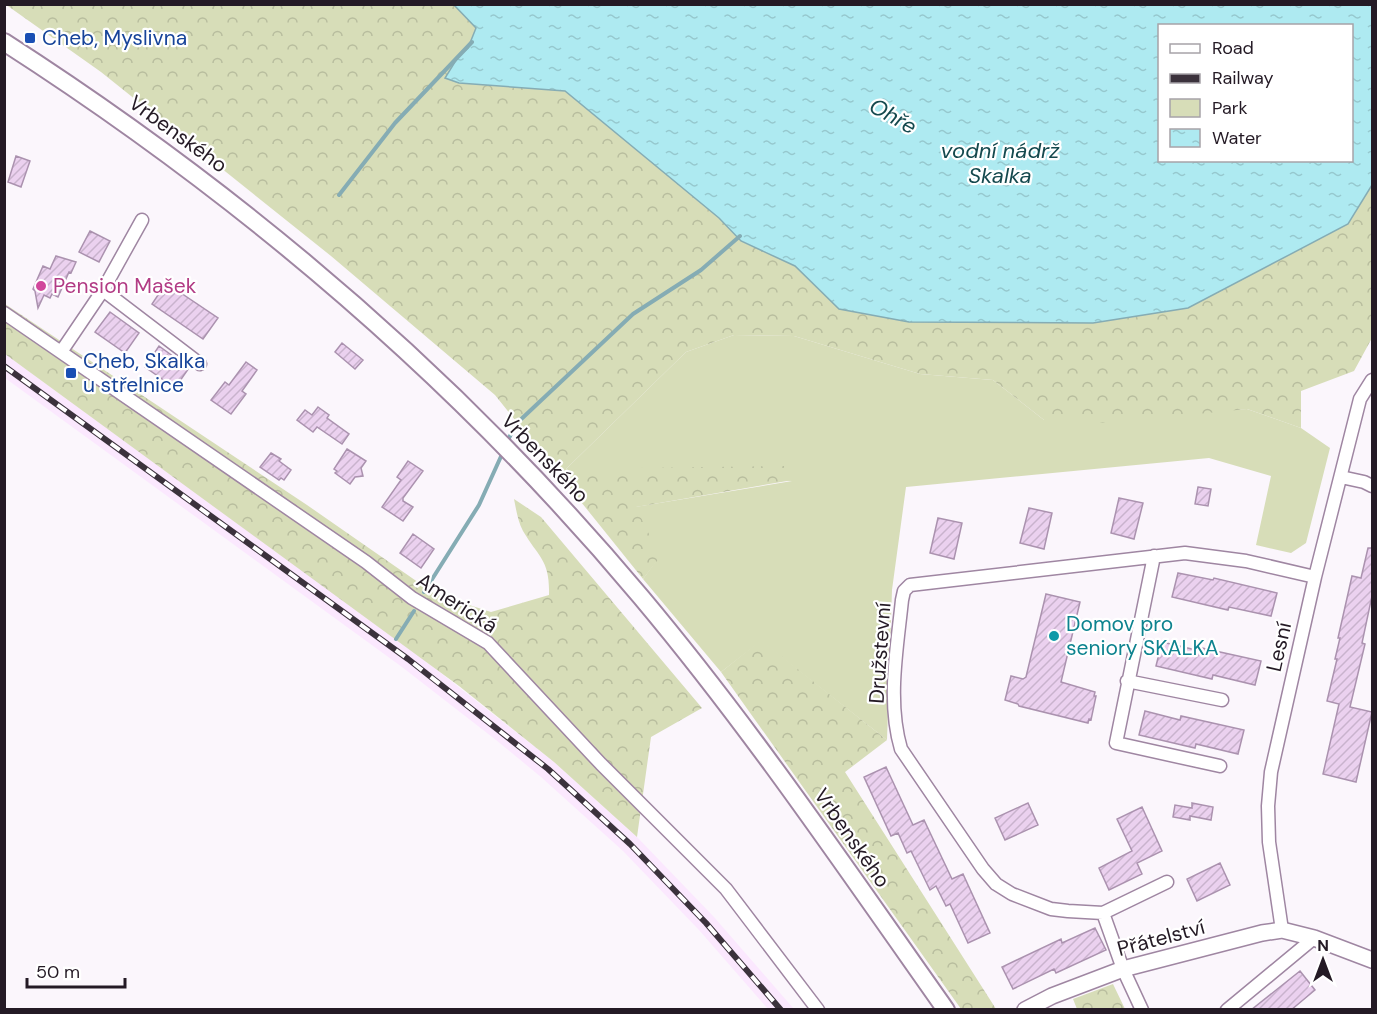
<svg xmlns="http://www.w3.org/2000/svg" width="1377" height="1014" viewBox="0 0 1377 1014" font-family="'DM Sans',sans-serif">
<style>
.built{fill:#fbe8fe}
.green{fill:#d7ddb8}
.forest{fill:url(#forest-crowns)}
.water{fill:url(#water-ripples);stroke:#85acb4;stroke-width:1.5;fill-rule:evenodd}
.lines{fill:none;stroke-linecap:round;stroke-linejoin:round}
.stream{stroke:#85acb4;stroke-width:4}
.building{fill:url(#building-hatch);stroke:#ab92af;stroke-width:1.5}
.minor-casing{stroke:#9f86a2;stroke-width:15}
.tertiary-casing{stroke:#9f86a2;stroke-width:18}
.secondary-casing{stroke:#9f86a2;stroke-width:20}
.minor{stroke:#fff;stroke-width:12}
.tertiary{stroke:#fff;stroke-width:15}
.secondary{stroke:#fff;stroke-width:16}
.rail-casing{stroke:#3b323c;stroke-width:6}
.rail{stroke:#fff;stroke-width:4;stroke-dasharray:11;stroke-linecap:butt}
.transit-dot{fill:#1a4fb4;stroke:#fff;stroke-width:2}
.hotel-dot{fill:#d1479c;stroke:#fff;stroke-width:2}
.culture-dot{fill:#0f9aa8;stroke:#fff;stroke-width:2}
.labels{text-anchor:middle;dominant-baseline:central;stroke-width:4.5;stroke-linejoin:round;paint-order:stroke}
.transit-label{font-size:21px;fill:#164399;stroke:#fff;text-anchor:start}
.street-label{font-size:21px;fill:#241a25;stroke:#fff}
.hotel-label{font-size:21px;fill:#b23c85;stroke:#fff;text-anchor:start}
.culture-label{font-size:21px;fill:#0d838f;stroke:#fff;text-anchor:start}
.water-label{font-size:22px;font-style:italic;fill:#14494e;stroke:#fff}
</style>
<defs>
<pattern id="forest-crowns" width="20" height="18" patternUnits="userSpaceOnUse" patternTransform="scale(1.5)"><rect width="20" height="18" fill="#d7ddb8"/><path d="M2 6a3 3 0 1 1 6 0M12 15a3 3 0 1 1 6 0" fill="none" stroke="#b8bd9e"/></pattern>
<pattern id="water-ripples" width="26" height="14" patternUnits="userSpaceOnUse" patternTransform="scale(1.5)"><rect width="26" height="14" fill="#aeeaf1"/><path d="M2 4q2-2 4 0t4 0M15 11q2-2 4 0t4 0" fill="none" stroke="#96c8ce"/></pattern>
<pattern id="building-hatch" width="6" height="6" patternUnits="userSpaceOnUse" patternTransform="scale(1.5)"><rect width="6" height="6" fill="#ebd1ef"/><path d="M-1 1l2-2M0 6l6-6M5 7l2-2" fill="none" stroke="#c9b3cd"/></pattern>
</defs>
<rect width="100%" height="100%" fill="#fbf6fc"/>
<path class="built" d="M5,354L414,652L554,762L637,837L714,917L794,1009H768L699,930L623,851L541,777L496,740L402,667L5,378Z"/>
<path class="green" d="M734,335L794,336L920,374L993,380L1044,420L1247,409L1301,428L1330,448L1306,543L1291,553L1256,545L1271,476L1209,458L906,487L892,590L887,740L761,641L721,672L643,579L659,557L635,507L792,481L565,470L686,352Z"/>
<path class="forest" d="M5,4L454,5L476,28L468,48L463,51L459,83L565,91L719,218L741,241L795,266L839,309L1348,224L1372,185V338L1354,371L1301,391V428L1247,409L1108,423L1044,420L993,380L920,374L794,336L734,335L686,352L566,469L787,466L793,480L636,507L660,557L643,579L495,395L331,256L101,72Z
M5,304L307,505L435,594L491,612L549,595C550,560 539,558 523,531C518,522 516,509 514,499L541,517L702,708L651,737L637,837L554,762L459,686L5,354Z
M761,640L887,740L845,772L996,1009H961L721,672Z
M1113,984L1125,1009H1077L1073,999Z"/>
<path class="water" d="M454,5H1372V185L1348,224L1188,308L1093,323L909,322L839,309L795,266L741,241L719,218L565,91L459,83L445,78L458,57L468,48L476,28ZM1160,26H1352V160H1160Z"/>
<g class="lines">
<path class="stream" d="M339,195L395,123L472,42
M507,442L516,424L633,314L701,270L740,236
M424,592L479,505L503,452
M396,639L414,611"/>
</g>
<path class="building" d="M16,156L30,161L21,187L8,182Z
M90,231L110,241L99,262L79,252Z
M56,256L76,262L71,273L69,272L58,297L52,294L50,298L44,295L38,308L35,291L33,289L43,266L50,269Z
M166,283L218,318L203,339L152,304Z
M110,312L139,333L125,353L95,332Z
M342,343L363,360L355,369L335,352Z
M159,346L189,368L175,388L145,367Z
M246,362L257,370L242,391L246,394L231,414L211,400L225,382L229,385Z
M318,407L329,415L327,418L349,434L342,444L317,427L313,432L297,420L305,410L312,415Z
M347,449L366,461L361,468L363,476L355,477L350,484L335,473L337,471L334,469Z
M271,453L281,459L279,461L291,470L284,480L281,478L279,480L260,467Z
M408,461L423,471L403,498V501L413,507L403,521L382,507L401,480L397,477Z
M1198,487L1211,489L1208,506L1195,504Z
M1119,498L1143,503L1134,539L1111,533Z
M1029,508L1052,513L1044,549L1020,543Z
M938,518L962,523L954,559L930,553Z
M413,534L434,549L421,568L400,553Z
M1368,548H1372V596L1362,643L1365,644L1350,707L1372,712L1356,782L1323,774L1339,704L1327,701L1337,659H1335L1340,638H1338L1352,576L1361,578Z
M1178,573L1213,580L1214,578L1277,593L1271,616L1229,607L1228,610L1172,597Z
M1046,594L1080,602L1061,682L1095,692L1094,696H1096L1091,720L1089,719L1088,723L1019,706L1018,704L1005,700L1011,676L1023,679L1026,677Z
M1162,642L1196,650L1197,647L1261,661L1255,685L1213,675L1212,679L1156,666Z
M1145,711L1180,720L1181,716L1244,730L1238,754L1196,744L1195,748L1139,735Z
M886,767L913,825L924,820L952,879L963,874L990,933L968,943L950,904L946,906L936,886L930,890L911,851L907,853L898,833L891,836L864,777Z
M1028,803L1038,825L1005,840L995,818Z
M1192,803L1213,807L1211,820L1190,816V820L1173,817L1175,805L1192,808Z
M1142,807L1162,851L1137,863L1142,874L1109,890L1099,868L1132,851L1117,819Z
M1220,863L1230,885L1197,901L1187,879Z
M1095,928L1106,950L1056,973L1054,969L1013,989L1002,967L1061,939L1062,943Z
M1300,971L1315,990L1291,1010H1251Z"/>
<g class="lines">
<defs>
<path id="minor" d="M103,290L200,364
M4,313L366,562L412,598L488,643L601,764L726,889L818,1010
M61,352L103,290L142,220
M1341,477L1364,482L1372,486
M1154,556L1116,743L1220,766
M1127,681L1222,700
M1167,882L1103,913L1068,911L1051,909L1012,894L996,884L983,869L901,749C887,701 897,649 902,600L904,591L910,585L1185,553L1246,561L1315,577
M1103,913L1123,969L1142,1010
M1282,930L1269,842L1268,806L1271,772L1315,577L1360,399L1372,380
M1227,1010L1314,938"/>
<path id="tertiary" d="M1025,1010L1052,996L1123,969L1262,933L1282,930L1314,938L1372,960"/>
<path id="secondary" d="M4,42C242,195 459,380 641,597C751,728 847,870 946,1010"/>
</defs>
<use href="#minor" class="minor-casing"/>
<use href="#tertiary" class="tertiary-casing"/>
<use href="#secondary" class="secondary-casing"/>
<use href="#minor" class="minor"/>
<use href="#tertiary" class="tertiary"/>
<use href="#secondary" class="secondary"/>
<defs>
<path id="rail" d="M4,366L408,659L548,769L630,844L706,923L781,1010"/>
</defs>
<use href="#rail" class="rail-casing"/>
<use href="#rail" class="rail"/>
</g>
<g class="transit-dot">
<rect x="24" y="32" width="12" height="12" rx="3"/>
<rect x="65" y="367" width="12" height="12" rx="3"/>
</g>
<circle class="hotel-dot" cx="41" cy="286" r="6"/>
<circle class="culture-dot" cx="1054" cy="636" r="6"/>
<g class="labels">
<g class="transit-label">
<text x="42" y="38">Cheb, Myslivna</text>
<text x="83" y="361">Cheb, Skalka<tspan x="83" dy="24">u střelnice</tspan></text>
</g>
<g class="street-label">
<text transform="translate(178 134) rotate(36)">Vrbenského</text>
<text transform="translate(545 458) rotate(46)">Vrbenského</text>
<text transform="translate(457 603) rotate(33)">Americká</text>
<text transform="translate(1279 647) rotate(-77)">Lesní</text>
<text transform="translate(880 653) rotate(-86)">Družstevní</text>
<text transform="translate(852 838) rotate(55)">Vrbenského</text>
<text transform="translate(1161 938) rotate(-15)">Přátelství</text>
</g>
<g class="hotel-label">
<text x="53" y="286">Pension Mašek</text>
</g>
<g class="culture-label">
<text x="1066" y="624">Domov pro<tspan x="1066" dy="24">seniory SKALKA</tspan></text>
</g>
<g class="water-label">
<text transform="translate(893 116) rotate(29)">Ohře</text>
<text x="1000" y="150">vodní nádrž<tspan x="1000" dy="25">Skalka</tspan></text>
</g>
</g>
<rect width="1377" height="1014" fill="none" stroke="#241a25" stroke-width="12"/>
<rect x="1158" y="24" width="195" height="138" fill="#ffffff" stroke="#a7a3a8" stroke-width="1.5"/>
<rect x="1170" y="44" width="30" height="9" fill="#ffffff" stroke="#a7a3a8" stroke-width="1.5"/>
<text x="1212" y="54" font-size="18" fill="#241a25">Road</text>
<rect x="1170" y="74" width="30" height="9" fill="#3b323c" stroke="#a7a3a8" stroke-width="1.5"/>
<text x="1212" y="84" font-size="18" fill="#241a25">Railway</text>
<rect x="1170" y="99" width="30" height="18" fill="#d7ddb8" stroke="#a7a3a8" stroke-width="1.5"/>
<text x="1212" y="114" font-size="18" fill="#241a25">Park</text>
<rect x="1170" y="129" width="30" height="18" fill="url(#water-ripples)" stroke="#a7a3a8" stroke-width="1.5"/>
<text x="1212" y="144" font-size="18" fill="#241a25">Water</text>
<g transform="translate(1323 960)" stroke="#ffffff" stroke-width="4.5" paint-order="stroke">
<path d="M0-4.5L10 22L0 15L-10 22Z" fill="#241a25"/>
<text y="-9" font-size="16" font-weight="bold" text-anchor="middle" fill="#241a25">N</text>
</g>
<path d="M27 978v9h98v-9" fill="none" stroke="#241a25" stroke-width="3"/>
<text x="36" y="978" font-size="18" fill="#241a25" stroke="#ffffff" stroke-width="4.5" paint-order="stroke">50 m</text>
</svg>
